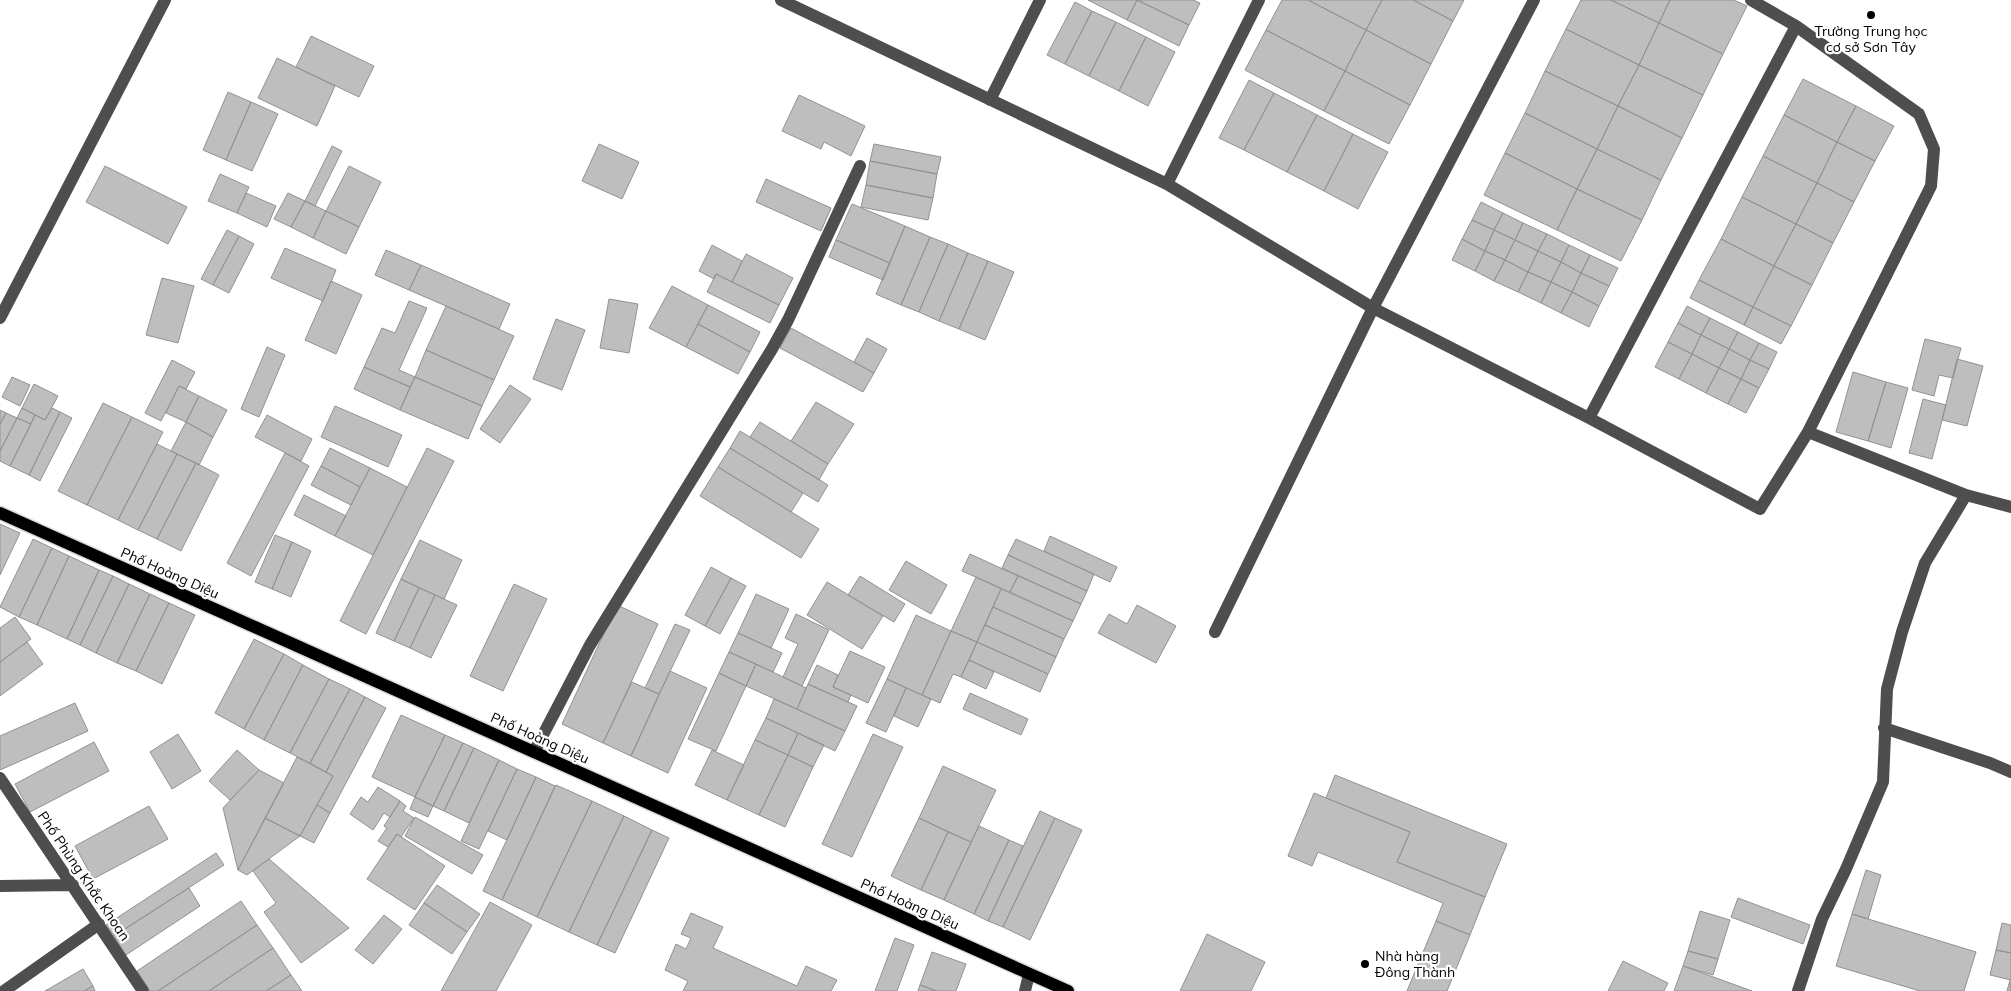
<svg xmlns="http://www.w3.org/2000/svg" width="2011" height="991" viewBox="0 0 2011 991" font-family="Mulish,sans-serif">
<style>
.building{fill:#bebebe;stroke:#929292}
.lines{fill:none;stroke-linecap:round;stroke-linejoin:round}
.major-casing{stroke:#dbdbdb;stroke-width:15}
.minor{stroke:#4e4e4e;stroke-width:12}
.major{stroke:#000;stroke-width:12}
.poi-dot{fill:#000;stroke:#fff;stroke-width:2}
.labels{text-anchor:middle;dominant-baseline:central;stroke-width:4.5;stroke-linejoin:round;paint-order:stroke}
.poi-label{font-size:14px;fill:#000;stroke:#fff}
.street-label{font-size:14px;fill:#000;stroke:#fff}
</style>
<rect width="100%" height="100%" fill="#fff"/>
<path class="building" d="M1088,0H1137L1127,20Z
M1137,0H1193L1200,3L1189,25Z
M1137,0L1189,25L1179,46L1127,20Z
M1282,0H1308L1366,30L1345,71L1266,30Z
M1308,0H1382L1366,30Z
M1382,0H1413L1453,21L1431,64L1366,30Z
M1413,0H1464L1453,21Z
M1581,0H1611L1659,23L1639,65L1566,29Z
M1611,0H1670L1659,23Z
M1670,0H1734L1747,6L1723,54L1659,23Z
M1075,2L1092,11L1065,64L1047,55Z
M1092,11L1116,22L1089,76L1065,64Z
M1116,22L1146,37L1119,91L1089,76Z
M1659,23L1723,54L1703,95L1639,65Z
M1566,29L1639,65L1618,106L1545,71Z
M1266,30L1345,71L1324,111L1245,70Z
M1366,30L1431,64L1410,105L1345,71Z
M311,36L374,66L359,97L296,67Z
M1146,37L1175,52L1148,106L1119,91Z
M277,58L335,86L317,126L258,98Z
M1639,65L1703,95L1682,138L1618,106Z
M1345,71L1410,105L1389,144L1324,111Z
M1545,71L1618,106L1597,149L1525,113Z
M1803,79L1856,106L1837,142L1784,115Z
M1249,80L1274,93L1244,150L1219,138Z
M228,92L251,102L226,160L203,150Z
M1274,93L1317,115L1287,172L1244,150Z
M799,95L865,126L851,156L824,142L821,149L782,131Z
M251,102L278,114L252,171L226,160Z
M1618,106L1682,138L1661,180L1597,149Z
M1856,106L1894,126L1875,161L1837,142Z
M1525,113L1597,149L1577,189L1505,153Z
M1317,115L1353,134L1324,191L1287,172Z
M1784,115L1837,142L1817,183L1763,156Z
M1353,134L1388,152L1358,209L1324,191Z
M1837,142L1875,161L1854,202L1817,183Z
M599,144L639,162L622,199L582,181Z
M874,144L941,157L937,174L870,161Z
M332,146L342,151L315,206L305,201Z
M1597,149L1661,180L1642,220L1577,189Z
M1505,153L1577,189L1557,230L1484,195Z
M1763,156L1817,183L1796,224L1742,197Z
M870,161L937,174L933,198L866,185Z
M105,166L187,207L168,244L86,202Z
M349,166L381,182L359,227L326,211Z
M220,174L249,187L237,213L208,201Z
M766,179L831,208L821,231L756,202Z
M1817,183L1854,202L1833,243L1796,224Z
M866,185L933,198L928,220L861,207Z
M1577,189L1642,220L1621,261L1557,230Z
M246,193L276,206L267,227L237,213Z
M288,193L305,201L291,227L274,219Z
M1742,197L1796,224L1774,266L1721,239Z
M305,201L326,211L313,238L291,227Z
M1481,202L1503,213L1494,230L1472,220Z
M852,204L905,226L890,263L836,240Z
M326,211L359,227L346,254L313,238Z
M1503,213L1523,223L1515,240L1494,230Z
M1472,220L1494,230L1485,251L1462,239Z
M1523,223L1547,234L1538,251L1515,240Z
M1796,224L1833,243L1812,285L1774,266Z
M905,226L930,237L901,305L876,294Z
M227,230L239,236L213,285L201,279Z
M1494,230L1515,240L1505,260L1485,251Z
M1547,234L1569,245L1561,262L1538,251Z
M239,236L254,244L229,293L213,285Z
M930,237L948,244L919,312L901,305Z
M1462,239L1485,251L1475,271L1452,260Z
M1721,239L1774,266L1753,307L1699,280Z
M836,240L890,263L883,280L829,257Z
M1515,240L1538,251L1528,272L1505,260Z
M948,244L968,253L939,321L919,312Z
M712,245L742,261L732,282L716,274L714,279L699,271Z
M1569,245L1590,255L1581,273L1561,262Z
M285,248L336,270L323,301L271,278Z
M386,250L421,265L409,290L375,275Z
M1485,251L1505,260L1494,281L1475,271Z
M1538,251L1561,262L1551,282L1528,272Z
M968,253L988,261L959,329L939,321Z
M746,254L793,278L779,305L732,282Z
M1590,255L1618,268L1609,286L1581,273Z
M1505,260L1528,272L1518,292L1494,281Z
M988,261L1014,272L985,340L959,329Z
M1561,262L1581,273L1572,292L1551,282Z
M421,265L510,304L499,329L409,290Z
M1774,266L1812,285L1791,326L1753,307Z
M1528,272L1551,282L1541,303L1518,292Z
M1581,273L1609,286L1599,306L1572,292Z
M716,274L779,305L770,323L707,292Z
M162,278L194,286L178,343L146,335Z
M1699,280L1753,307L1744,325L1690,298Z
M331,281L362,295L336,354L305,340Z
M1551,282L1572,292L1561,313L1541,303Z
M672,286L708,305L686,347L649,328Z
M1572,292L1599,306L1589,327L1561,313Z
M609,299L638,304L629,353L600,348Z
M409,301L427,308L399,370L415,377L410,387L364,367L382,328L395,333Z
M708,305L760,332L750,352L698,324Z
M446,306L514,336L494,380L426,350Z
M1687,306L1710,318L1701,335L1678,323Z
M1753,307L1791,326L1781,344L1744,325Z
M1710,318L1738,332L1729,349L1701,335Z
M556,319L585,330L562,390L533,379Z
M1678,323L1701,335L1692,354L1668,342Z
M698,324L750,352L738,374L686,347Z
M791,328L874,373L863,392L780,348Z
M1738,332L1759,343L1750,360L1729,349Z
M1701,335L1729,349L1719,368L1692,354Z
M867,338L887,349L874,373L854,362Z
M1925,339L1961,348L1953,378L1939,375L1934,396L1912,390Z
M1668,342L1692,354L1679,379L1655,367Z
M1759,343L1777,352L1769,369L1750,360Z
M267,347L285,355L259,417L241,409Z
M1729,349L1750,360L1741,379L1719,368Z
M426,350L494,380L482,406L415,377Z
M1692,354L1719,368L1706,393L1679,379Z
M1957,359L1983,366L1967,426L1942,420Z
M172,360L195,372L186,389L179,386L161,421L145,413Z
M1750,360L1769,369L1759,388L1741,379Z
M364,367L410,387L400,410L354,389Z
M1719,368L1741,379L1728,404L1706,393Z
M1853,372L1886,382L1868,441L1836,432Z
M12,377L30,385L20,406L2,397Z
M415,377L482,406L468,439L400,410Z
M1741,379L1759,388L1746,413L1728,404Z
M1886,382L1908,388L1891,448L1868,441Z
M34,384L58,396L45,420L22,408Z
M510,385L531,399L500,443L480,429Z
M179,386L199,396L186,422L166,413Z
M199,396L227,410L213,437L186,422Z
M1923,399L1946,405L1932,459L1909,453Z
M816,402L854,424L828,464L791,441Z
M103,403L132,417L87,505L58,491Z
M335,406L402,435L388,467L321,437Z
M22,408L35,415L31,424L17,418Z
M52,408L60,412L29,475L10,466L35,415L45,420Z
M0,410L6,413L0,424Z
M60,412L72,418L40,481L29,475Z
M6,413L17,418L0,451V424Z
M267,415L312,439L301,461L255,437Z
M132,417L163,432L118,520L87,505Z
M17,418L31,424L10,466L0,461V451Z
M186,422L213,437L199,465L171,451Z
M760,422L828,464L819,480L750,437Z
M740,431L828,485L818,502L730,448Z
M157,444L177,454L138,530L118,520Z
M330,448L370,468L360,487L321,466Z
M427,448L454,461L366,634L340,621Z
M730,448L803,493L791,512L718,467Z
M285,453L309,466L251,576L227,563Z
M177,454L196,463L157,539L138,530Z
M196,463L219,475L181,551L157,539Z
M321,466L360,487L351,505L311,485Z
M718,467L819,529L801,558L700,496Z
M370,468L407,487L373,555L335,536Z
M304,495L346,516L335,536L294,515Z
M0,524L20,533L0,575Z
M275,535L292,542L272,589L255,582Z
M1050,536L1117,567L1110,582L1044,551Z
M33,539L52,548L19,617L0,607Z
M1016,539L1094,574L1087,591L1008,555Z
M420,540L462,560L444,599L401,579Z
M292,542L311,551L291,597L272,589Z
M52,548L69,556L37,625L19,617Z
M970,554L1018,576L1010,592L962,571Z
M1008,555L1087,591L1081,604L1002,568Z
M69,556L99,570L67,639L37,625Z
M906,561L947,585L931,614L889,590Z
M711,567L731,578L705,626L685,615Z
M99,570L113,576L80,645L67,639Z
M113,576L129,584L96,653L80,645Z
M860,576L905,604L894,622L848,595Z
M1018,576L1081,604L1073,621L1010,592Z
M976,577L1001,589L977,642L951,631Z
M731,578L746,586L720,634L705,626Z
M401,579L419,588L394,641L376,633Z
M827,582L883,616L862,649L807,615Z
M129,584L150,594L117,663L96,653Z
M514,584L547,599L503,691L470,676Z
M419,588L435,595L410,648L394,641Z
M1001,589L1073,621L1064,639L993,607Z
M150,594L169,603L136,671L117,663Z
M756,594L789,609L771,648L738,633Z
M435,595L457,605L431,658L410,648Z
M169,603L195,615L162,684L136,671Z
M617,605L658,624L603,743L562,724Z
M1137,605L1176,626L1156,663L1098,633L1109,614L1127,624Z
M993,607L1064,639L1056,657L985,625Z
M796,614L829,630L802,686L783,677L798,644L785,638Z
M916,615L951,631L922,695L887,679Z
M15,617L31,639L0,662V628Z
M675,624L690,630L659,694L645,688Z
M985,625L1056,657L1048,674L977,642Z
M951,631L977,642L961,677L953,674L940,703L922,695Z
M738,633L782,653L773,672L729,652Z
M254,639L284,654L244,729L215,713Z
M27,642L43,664L0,696V662Z
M977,642L1048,674L1040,692L969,660Z
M850,651L885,667L868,703L833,687Z
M729,652L756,664L746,686L719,673Z
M284,654L303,665L264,740L244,729Z
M969,660L994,672L986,689L961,677Z
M756,664L806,688L797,709L746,686Z
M303,665L329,679L290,753L264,740Z
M817,665L838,675L833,687L851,695L848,702L808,684Z
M670,671L707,688L668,773L631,756Z
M719,673L746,686L716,751L688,739Z
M329,679L350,689L310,763L290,753Z
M887,679L906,688L886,732L866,723Z
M632,682L659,694L631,756L603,743Z
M808,684L857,706L845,731L797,709Z
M906,688L931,699L918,727L894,716Z
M350,689L365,697L326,772L310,763Z
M970,693L1028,719L1021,735L963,709Z
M365,697L386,708L330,813L317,805L333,776L326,772Z
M774,699L845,731L835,751L766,718Z
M75,703L88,731L0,770V736Z
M401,715L445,735L415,797L372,777Z
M766,718L798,733L788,755L755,740Z
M798,733L824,745L813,767L788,755Z
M178,734L201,771L172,789L150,752Z
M873,734L903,747L852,857L822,844Z
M445,735L463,743L433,806L415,797Z
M755,740L788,755L759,815L727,800Z
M94,742L109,771L30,812L15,784Z
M463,743L474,748L444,811L433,806Z
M474,748L499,760L469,823L444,811Z
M237,750L259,770L230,800L209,781Z
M712,750L744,765L727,800L695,785Z
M788,755L813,767L785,827L759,815Z
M297,757L333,776L300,836L265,818Z
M499,760L517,769L479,849L461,841Z
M943,766L996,790L971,842L919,818Z
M517,769L536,777L507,840L488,831Z
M259,770L284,783L238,870L223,808Z
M1335,775L1507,844L1485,897L1397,862L1410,832L1326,798Z
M536,777L555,786L502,900L483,891Z
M556,785L592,801L537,917L502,900Z
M378,787L400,801L390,817L384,813L373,830L350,814L361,797L368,802Z
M1314,793L1410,832L1397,862L1485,897L1470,935L1436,921L1443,903L1318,852L1312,866L1288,856Z
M415,797L433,806L428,817L410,809Z
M400,801L406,806L403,811L414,818L401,837L397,834L388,847L378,841L387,828L384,826Z
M592,801L624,816L569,932L537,917Z
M317,805L330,813L314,843L300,836Z
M149,806L168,839L93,879L75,846Z
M1040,811L1055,818L1003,927L988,921Z
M624,816L652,830L597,945L569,932Z
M415,817L483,855L472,874L405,836Z
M265,818L300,836L247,875L238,870Z
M919,818L948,832L921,890L891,876Z
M1055,818L1082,830L1030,940L1003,927Z
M979,826L1009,840L974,914L944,900Z
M652,830L669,838L615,953L597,945Z
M948,832L971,842L944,900L921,890Z
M397,834L445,866L415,910L367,879Z
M1009,840L1023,846L988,921L974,914Z
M216,853L224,865L114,936L106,925Z
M269,859L349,928L301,963L264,912L276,903L253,871Z
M1866,870L1881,875L1868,919L1852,914Z
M437,885L480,914L467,932L424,903Z
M189,888L200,906L126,955L114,936Z
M1738,898L1810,925L1803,944L1731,917Z
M241,901L257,925L158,991H150L137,971Z
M490,902L532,925L496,991H441Z
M424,903L467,932L452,954L409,925Z
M1700,911L1730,920L1718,959L1688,951Z
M691,913L723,927L713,948L797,986L806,966L837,980L831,991H683L688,981L665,970L676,944L686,949L691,938L681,934Z
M1852,914L1976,952L1964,991H1920L1836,966Z
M384,915L402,929L373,964L355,950Z
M1436,921L1470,935L1447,991H1407Z
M2002,923L2011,925V953L1996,950Z
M257,925L273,948L209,991H158Z
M1207,934L1265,962L1251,991H1180Z
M895,938L914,945L897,991H875Z
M273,948L291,975L266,991H209Z
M1996,950L2011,953V980L1990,975Z
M1688,951L1718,959L1713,975L1683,966Z
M932,952L966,964L956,991H937L920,985Z
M1623,961L1668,983L1664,991H1608Z
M1683,966L1752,991H1674Z
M83,969L93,986L84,991H45Z
M291,975L302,991H266Z
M2010,980L2011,991H2007Z
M920,985L937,991H918Z
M93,986L95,991H84Z"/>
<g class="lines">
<defs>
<path id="major" d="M0,513L1068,991"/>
</defs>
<use href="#major" class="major-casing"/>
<path class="minor" d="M781,0L1167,184L1373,308L1589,418L1760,509L1808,432L1931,186L1934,149L1919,114L1796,26L1751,0
M990,100L1040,0
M1167,184L1259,0
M0,318L165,0
M1589,418L1796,26
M1808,432L1966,495
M1215,632L1373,308L1534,0
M1884,728L1990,763L2011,772
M534,752L590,645L772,349L788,320L860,166
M0,778L143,991
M0,886L73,885
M4,991L99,924
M1025,991L1029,974
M1798,991L1822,919L1846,869L1883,782L1887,689L1902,632L1925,563L1966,495L2011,507"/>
<use href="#major" class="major"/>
</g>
<g class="poi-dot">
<circle cx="1871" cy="15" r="5"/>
<circle cx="1365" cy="964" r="5"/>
</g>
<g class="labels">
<g class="poi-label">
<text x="1871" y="31">Trường Trung học<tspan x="1871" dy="16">cơ sở Sơn Tây</tspan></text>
<text x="1375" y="956" text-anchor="start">Nhà hàng<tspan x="1375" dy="16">Đông Thành</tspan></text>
</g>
<g class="street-label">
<text transform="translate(170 573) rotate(24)">Phố Hoàng Diệu</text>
<text transform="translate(540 738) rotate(24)">Phố Hoàng Diệu</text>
<text transform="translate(84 876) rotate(56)">Phố Phùng Khắc Khoan</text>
<text transform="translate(910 904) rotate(24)">Phố Hoàng Diệu</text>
</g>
</g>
</svg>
